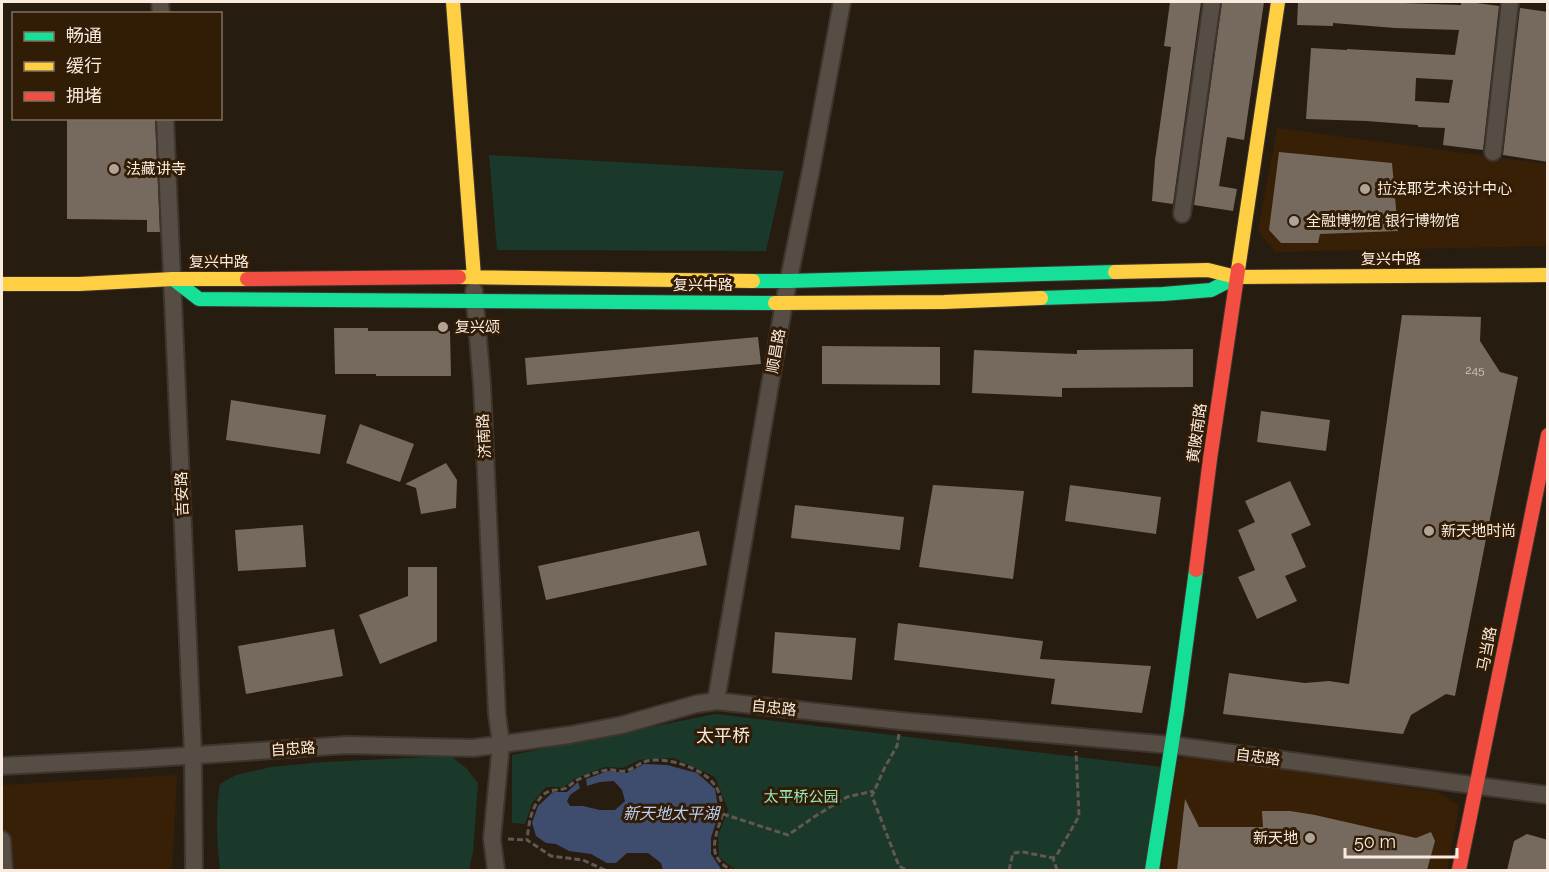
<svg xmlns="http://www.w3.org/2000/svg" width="1549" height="872" viewBox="0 0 1549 872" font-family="Raleway,'Noto Sans SC',sans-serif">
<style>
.built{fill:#382006}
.green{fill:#1b392a}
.water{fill:#3e4c6e}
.building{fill:#766a5e;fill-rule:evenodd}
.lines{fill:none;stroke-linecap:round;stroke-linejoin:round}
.street-casing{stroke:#3e352e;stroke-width:20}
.fast-casing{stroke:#3e352e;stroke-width:16}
.slow-casing{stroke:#3e352e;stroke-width:16}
.jam-casing{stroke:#3e352e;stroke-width:16}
.path{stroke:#615851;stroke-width:3;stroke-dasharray:6 3;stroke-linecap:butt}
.street{stroke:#564d44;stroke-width:16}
.fast{stroke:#16e098;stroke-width:14}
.slow{stroke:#ffcf43;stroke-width:14}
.jam{stroke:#f24e42;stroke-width:14}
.poi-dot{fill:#b0a397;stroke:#311c06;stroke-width:2}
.labels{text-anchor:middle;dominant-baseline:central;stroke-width:6;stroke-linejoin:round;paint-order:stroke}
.number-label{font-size:12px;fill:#d9cbbf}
.poi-label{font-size:15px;fill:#faebdf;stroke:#311c06;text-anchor:start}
.street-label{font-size:15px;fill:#faebdf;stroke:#311c06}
.park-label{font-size:15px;fill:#95e4bd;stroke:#311c06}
.water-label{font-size:16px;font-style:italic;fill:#bbcef4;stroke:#311c06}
.quarter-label{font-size:18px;fill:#faebdf;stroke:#311c06}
</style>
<rect width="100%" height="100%" fill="#271c10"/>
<path class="built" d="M1277,128L1547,164V246L1275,252L1258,231Z
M1194,755L1437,792L1459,806L1447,870H1161L1178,759Z
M177,775L172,870H2V785Z"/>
<path class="green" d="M489,155L784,171L766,251L497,250Z
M715,714L1162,767L1148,870H736L719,857L718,836L728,810L715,777L674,758L639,760L623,768L605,767L574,779L564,787H546L532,803L525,824L512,823V755Z
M451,756L466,768L478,783L473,852L469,870H220C217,842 215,813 220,784L236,775L271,767L324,762Z"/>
<path class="water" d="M644,764L667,765L697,773L715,789L719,813L711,838V854L721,869L724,870H663L661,863L648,853H627L616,863H607L591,854L569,851L556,844L546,843L536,836L532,823L538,806L553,792H567L578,782L580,788L570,795L567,801L570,806H583L600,810H615L625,801L622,790L614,781L600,782L587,786L586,779L608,771L627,773Z"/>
<path class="building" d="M1170,2H1201L1173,204L1152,201L1155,160L1171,47L1164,46Z
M1222,2H1264L1244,140L1227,137L1219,186L1237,189L1233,211L1194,205Z
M1298,2H1375L1461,5V2H1469L1499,6L1483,150L1443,145L1445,128L1418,127V125L1366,121L1306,119L1311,48L1347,50V49L1455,55L1459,30L1395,28L1333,23V26L1297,25ZM1416,78L1453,80L1449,103L1415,101Z
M1520,8L1548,12V162L1503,155Z
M67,118H155L160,232H147V220L67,219Z
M1279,152L1392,163L1398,231L1320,234L1318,243H1281L1269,230Z
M1402,315L1481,317L1480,341L1500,372L1518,377L1455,696L1446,694L1411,715L1403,734L1223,714L1229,673L1305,683L1329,681L1349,684Z
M334,328H368V331H450L451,376H376V374H335Z
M758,337L761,364L527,385L525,358Z
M822,346L940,347V385L822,384Z
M1193,349V387L1062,388V397L972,393L974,350L1077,354V350Z
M231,400L326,415L320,454L226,440Z
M1261,411L1330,420L1326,451L1257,442Z
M360,424L414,444L400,482L346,463Z
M446,463L457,480L456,508L421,514L416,488L405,484Z
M1290,481L1311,525L1291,534L1306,567L1285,576L1297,601L1257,619L1238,577L1255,570L1238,530L1255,522L1245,501Z
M933,485L1024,491L1013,579L919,567Z
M1070,485L1161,497L1156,534L1065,521Z
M795,505L904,517L900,550L791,538Z
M303,525L306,567L238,571L235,530Z
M699,531L707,565L546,600L538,566Z
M408,567H437V641L380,664L359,615L408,596Z
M898,623L1043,641L1040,659L1151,666L1142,713L1051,704L1055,679L894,660Z
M334,629L343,676L246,694L238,646Z
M775,632L856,638L852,680L772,673Z
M1185,799L1199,827H1263L1262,811H1290L1315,815L1416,838L1431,832L1435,841L1427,870H1177Z
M1527,834L1548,840V870H1507L1514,841Z"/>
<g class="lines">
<defs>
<path id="street" d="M160,2L161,14
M165,118L193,755L194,870
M1493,152L1510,2
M1182,214L1212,2
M474,291L482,385L497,714L501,744L492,839L496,870
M716,701L784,303L811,170L842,2
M2,766L139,759L347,745L473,748L569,735L622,725L696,704L716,701L901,721L1171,745L1548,795
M2,840L4,870"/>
<path id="fast" d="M173,279L199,299L775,303
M753,281H789L1115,272
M1041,298L1163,294L1211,290L1236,277
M1152,870L1177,711L1196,570"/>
<path id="slow" d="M453,2L474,277
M1238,270L1278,2
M1115,272L1208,270L1236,277L1548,275
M459,277L753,281
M2,284H79L173,279H247
M775,303L944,302L1041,298"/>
<path id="jam" d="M247,279L459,277
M1196,570L1210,459L1238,270
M1459,870L1548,435"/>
</defs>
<use href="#street" class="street-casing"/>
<use href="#fast" class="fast-casing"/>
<use href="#slow" class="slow-casing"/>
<use href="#jam" class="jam-casing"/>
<path class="path" d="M899,734L897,746L885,767L872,796L899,866L906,870
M723,814L788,835L817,815L847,797L874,791
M508,839L527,840
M605,870L583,860L551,856L527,840C529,824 530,810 541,797C550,787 557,792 566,788C570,786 573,782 577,780C586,776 598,771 608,770C613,769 620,772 626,771C633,769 639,763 647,761C667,757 701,767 714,784C720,791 723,805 722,815C722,819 719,824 718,828C712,848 712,859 731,870
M1009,870L1013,853L1023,852L1053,858
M1057,870L1053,858L1058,853L1079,816L1076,751"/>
<use href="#street" class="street"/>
<use href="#fast" class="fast"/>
<use href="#slow" class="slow"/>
<use href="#jam" class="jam"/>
</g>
<g class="poi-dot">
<circle cx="114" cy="169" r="6"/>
<circle cx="1365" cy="189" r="6"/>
<circle cx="1294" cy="221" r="6"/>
<circle cx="443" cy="327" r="6"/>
<circle cx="1429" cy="531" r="6"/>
<circle cx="1310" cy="838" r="6"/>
</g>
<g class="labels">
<g class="number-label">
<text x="1475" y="370">245</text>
</g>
<g class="poi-label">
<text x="126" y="169">法藏讲寺</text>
<text x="1377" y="189">拉法耶艺术设计中心</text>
<text x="1306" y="221">全融博物馆 银行博物馆</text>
<text x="455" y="327">复兴颂</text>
<text x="1441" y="531">新天地时尚</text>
<text x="1298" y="838" text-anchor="end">新天地</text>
</g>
<g class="street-label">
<text x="1391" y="259">复兴中路</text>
<text x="219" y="262">复兴中路</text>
<text x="703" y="285">复兴中路</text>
<text transform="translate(776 351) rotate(-80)">顺昌路</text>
<text transform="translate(1197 433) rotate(-82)">黄陂南路</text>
<text transform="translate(484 436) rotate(-93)">济南路</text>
<text transform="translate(182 494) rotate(-92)">吉安路</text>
<text transform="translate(1487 649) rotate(-79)">马当路</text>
<text transform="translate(774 708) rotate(6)">自忠路</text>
<text transform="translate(293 749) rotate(-4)">自忠路</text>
<text transform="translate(1258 757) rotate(7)">自忠路</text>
</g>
<g class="park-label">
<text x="801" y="797">太平桥公园</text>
</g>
<g class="water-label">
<text x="671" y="813">新天地太平湖</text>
</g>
<g class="quarter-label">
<text x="723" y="735">太平桥</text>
</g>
</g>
<rect width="1549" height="872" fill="none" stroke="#faebdf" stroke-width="6"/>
<rect x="12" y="12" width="210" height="108" fill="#311c06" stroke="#816f5d" stroke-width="1.5"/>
<rect x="24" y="32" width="30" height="9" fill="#16e098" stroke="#816f5d" stroke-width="1.5"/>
<text x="66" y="42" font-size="18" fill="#faebdf">畅通</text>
<rect x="24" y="62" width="30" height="9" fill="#ffcf43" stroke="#816f5d" stroke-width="1.5"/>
<text x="66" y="72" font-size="18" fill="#faebdf">缓行</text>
<rect x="24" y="92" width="30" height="9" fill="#f24e42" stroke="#816f5d" stroke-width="1.5"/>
<text x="66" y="102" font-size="18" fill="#faebdf">拥堵</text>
<path d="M1345 848v9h112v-9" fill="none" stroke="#faebdf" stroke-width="3"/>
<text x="1354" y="848" font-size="18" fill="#faebdf" stroke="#311c06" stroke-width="4.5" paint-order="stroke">50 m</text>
</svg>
